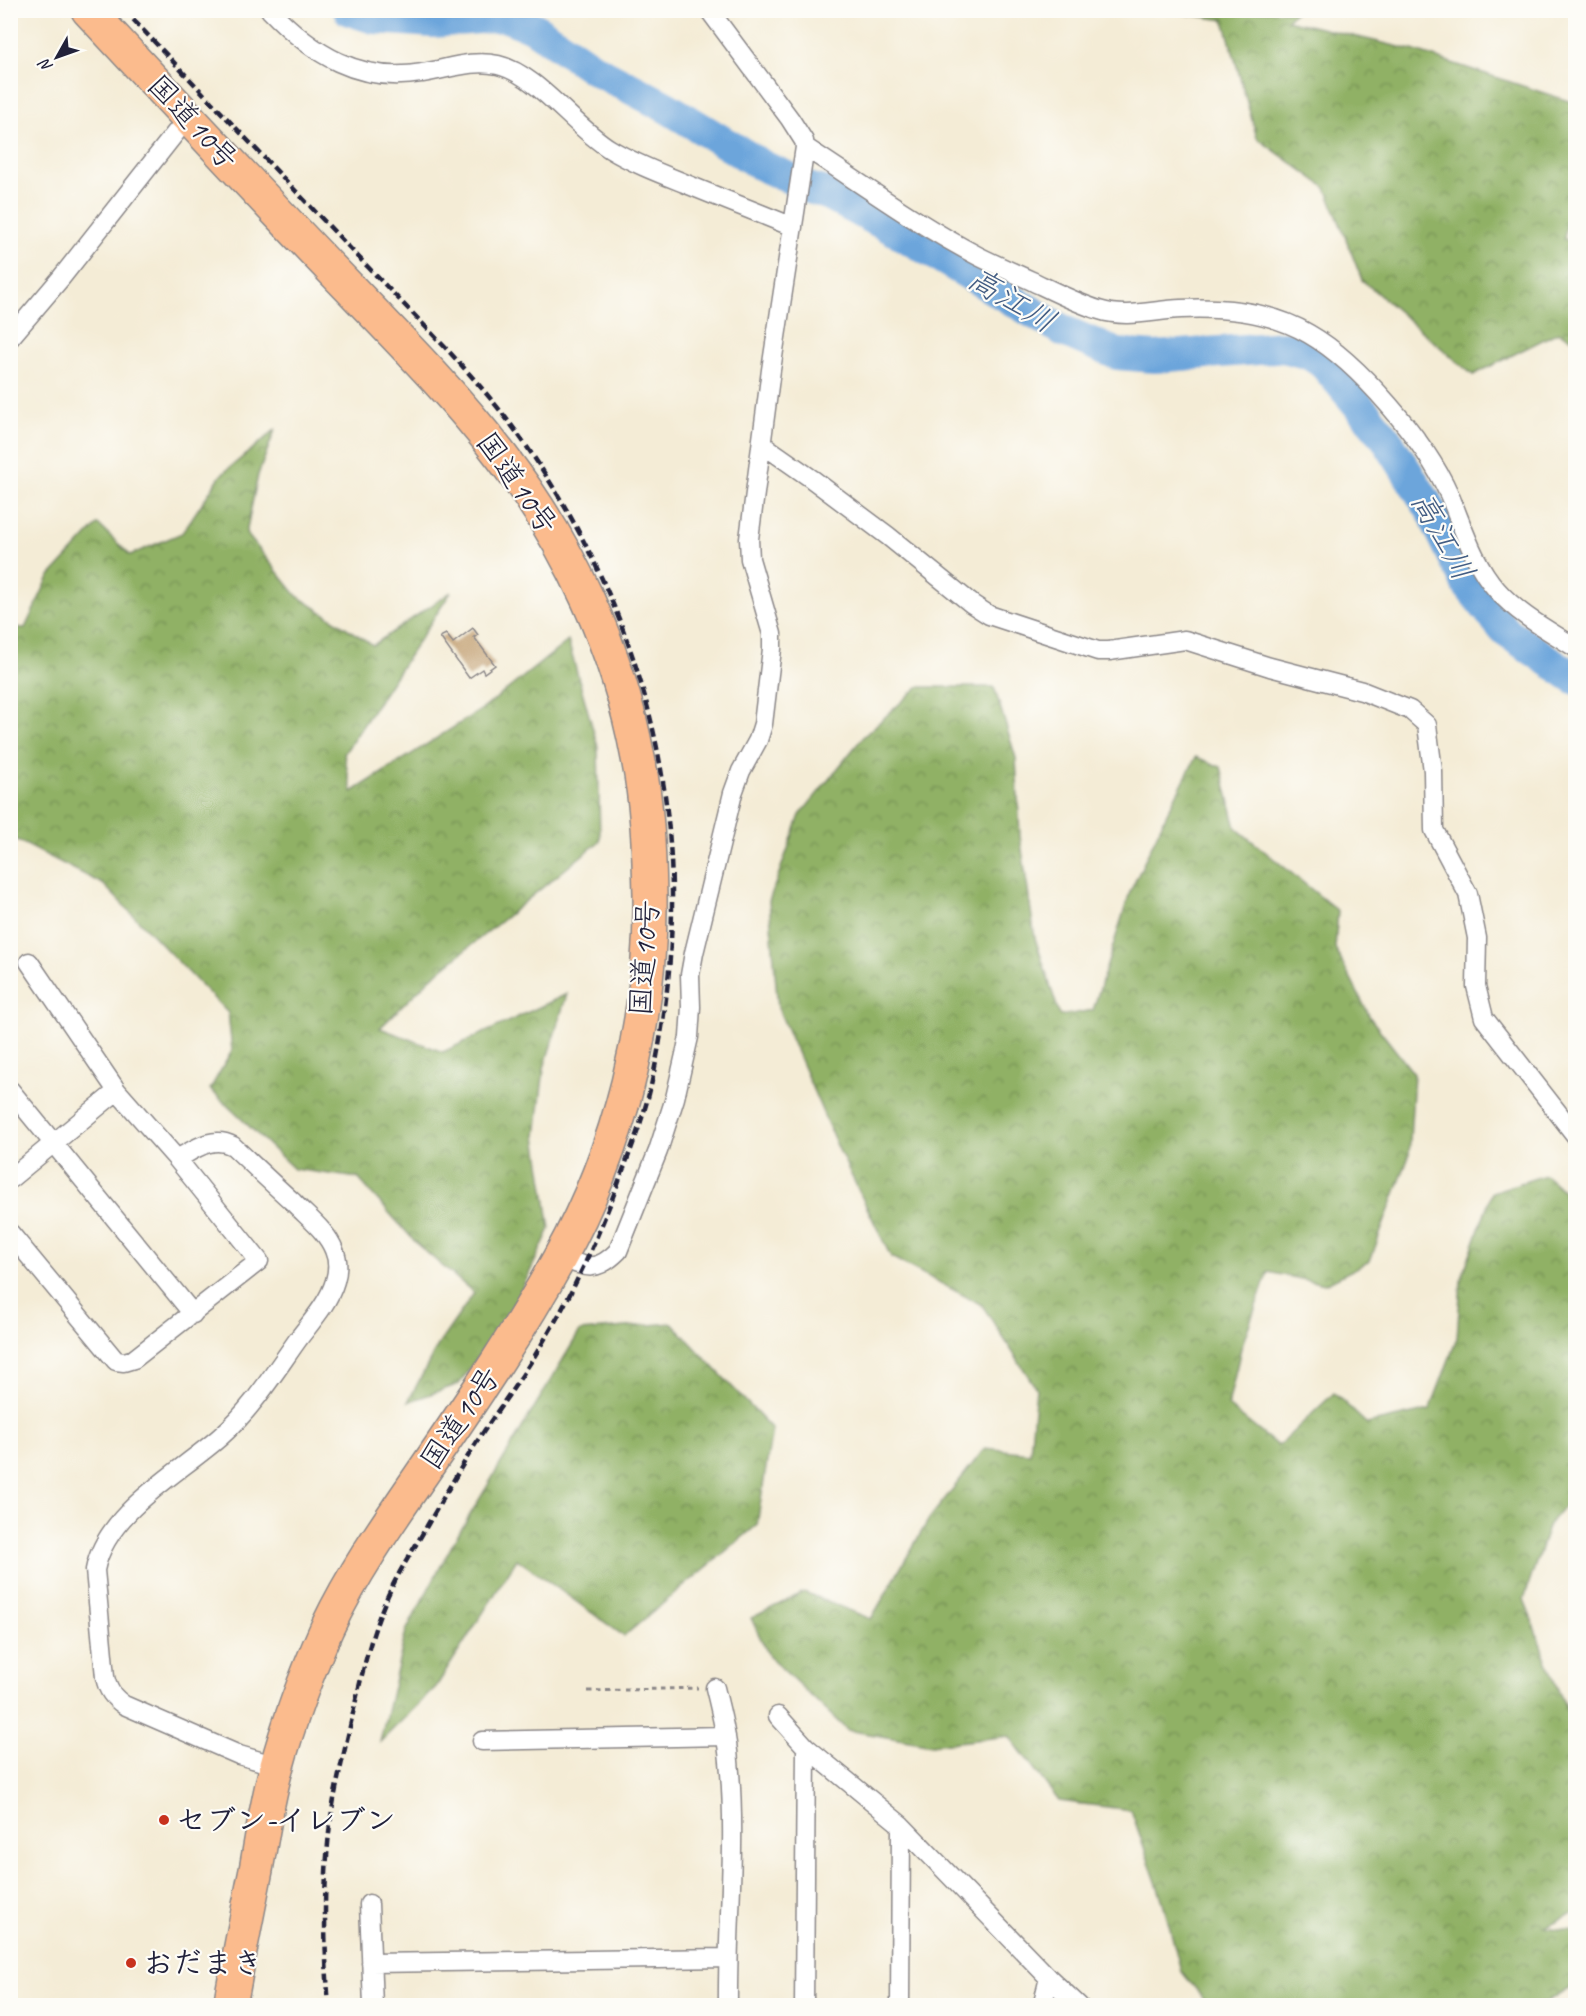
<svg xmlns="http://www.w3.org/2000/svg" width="1586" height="2016" viewBox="0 0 1586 2016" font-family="Caveat,'Klee One',sans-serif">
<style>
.forest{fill:url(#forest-crowns);stroke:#596a50;stroke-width:1.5}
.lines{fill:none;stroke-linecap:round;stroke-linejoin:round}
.river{stroke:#6ca5db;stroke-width:32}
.building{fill:#c19e6f}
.street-casing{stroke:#8b8788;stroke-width:21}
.highway-casing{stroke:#8b8788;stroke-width:36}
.path{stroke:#8b8788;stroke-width:3;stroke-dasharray:4.5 4.5;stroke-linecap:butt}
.street{stroke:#fff;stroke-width:18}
.highway{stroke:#fbbb8d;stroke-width:33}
.rail{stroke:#22223b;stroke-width:4.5;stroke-dasharray:9 4.5;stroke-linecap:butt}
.poi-dot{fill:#c8321e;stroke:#fdfcf7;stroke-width:2}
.labels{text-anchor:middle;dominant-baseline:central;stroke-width:4.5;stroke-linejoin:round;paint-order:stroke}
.street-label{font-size:30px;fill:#22223b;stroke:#fdfcf7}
.poi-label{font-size:30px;font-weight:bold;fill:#22223b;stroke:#fdfcf7;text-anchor:start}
.water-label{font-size:32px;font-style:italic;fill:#435d83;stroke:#fdfcf7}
</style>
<defs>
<pattern id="forest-crowns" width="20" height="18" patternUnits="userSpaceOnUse" patternTransform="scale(1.5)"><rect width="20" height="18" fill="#90b165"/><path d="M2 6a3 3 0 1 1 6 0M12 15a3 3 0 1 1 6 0" fill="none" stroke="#759054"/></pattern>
</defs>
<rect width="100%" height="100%" fill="#fdfcf7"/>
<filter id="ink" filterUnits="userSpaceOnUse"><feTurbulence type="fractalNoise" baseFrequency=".0167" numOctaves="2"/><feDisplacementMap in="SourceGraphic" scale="12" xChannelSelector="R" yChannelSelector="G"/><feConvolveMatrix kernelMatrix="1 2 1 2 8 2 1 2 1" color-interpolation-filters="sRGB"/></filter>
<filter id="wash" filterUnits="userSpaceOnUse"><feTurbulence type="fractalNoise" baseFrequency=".008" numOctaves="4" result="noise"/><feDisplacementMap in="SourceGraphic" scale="24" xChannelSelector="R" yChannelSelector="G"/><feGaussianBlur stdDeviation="1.35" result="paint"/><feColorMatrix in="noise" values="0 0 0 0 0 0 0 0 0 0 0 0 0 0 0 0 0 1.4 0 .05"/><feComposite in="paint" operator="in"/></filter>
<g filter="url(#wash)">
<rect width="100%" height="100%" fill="#f4ecd6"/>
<path class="forest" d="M1164,11H1296L1287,20L1412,50L1575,103V176L1564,239L1575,242V340L1558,332L1473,375L1362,280L1326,188L1257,138L1224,20Z
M275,430L258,475L246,533L297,596L373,645L451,592L344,754L352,792L484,708L568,641L598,747L600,841L432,977L380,1028L443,1052L567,994L544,1068L536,1136L550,1229L513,1308L459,1384L408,1402L438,1345L474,1293L418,1245L358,1178L294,1169L210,1089L232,1051L228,1013L103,884L13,838L11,841V627L25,628L49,577L98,524L130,555L182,533L221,475Z
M918,687H994L1016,758L1020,836L1035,938L1060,1016L1093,1010L1130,892L1168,811L1196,757L1221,767L1236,828L1338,911L1335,948L1371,1019L1414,1074L1409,1156L1370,1261L1325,1284L1268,1272L1241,1348L1228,1406L1278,1446L1334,1393L1367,1424L1430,1410L1457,1338L1461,1280L1492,1192L1545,1175L1575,1201V1493L1549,1524L1524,1599L1551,1673L1574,1727L1576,1726L1575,1912L1544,1927L1575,1931V1984L1541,2005H1209L1181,1971L1163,1902L1131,1810L1059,1801L1009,1736L932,1745L847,1730L769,1656L751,1618L804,1592L871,1619L929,1519L985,1448L1030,1453L1036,1388L982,1305L891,1257L838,1148L778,1008L769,901L800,815L863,737Z
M672,1323L772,1429L757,1525L624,1636L517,1559L436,1687L380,1742L406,1631L452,1545L580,1331Z"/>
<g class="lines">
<path class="river" d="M349,10L374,18L433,22L504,16L534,28L594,69L666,107L763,166L794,180L798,185L823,192L896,231L1064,331L1117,354L1155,357L1284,347L1309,354L1323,363L1385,437L1436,518L1438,525L1467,584L1505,631L1576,679"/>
</g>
<g id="blocks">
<path class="building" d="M473,628L478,635L474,637L495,665L484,673L482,669L469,678L440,637L446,634L453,643Z"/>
</g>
</g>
<g filter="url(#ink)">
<use href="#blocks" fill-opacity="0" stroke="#8b8788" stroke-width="1.5"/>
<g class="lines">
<defs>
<path id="street" d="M270,10C312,54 360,84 422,73C448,69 472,59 498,65C537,74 574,127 610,149C633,163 659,173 684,183C720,198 757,212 793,227
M805,147C862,184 918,225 978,256C996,265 1014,273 1032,281C1053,291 1076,303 1099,310C1127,319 1153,310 1181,309C1224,307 1272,312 1309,334C1358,362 1426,442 1449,494C1463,527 1473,563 1497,590C1519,615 1548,630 1576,648
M10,338L61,278L188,117
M762,444L812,479L888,536L972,604L989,615L1098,651H1109L1185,640L1270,667L1362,691L1410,710L1427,725L1433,771L1434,830L1468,894L1477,938L1476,986L1484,1018L1576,1136
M10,1090L193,1314
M177,1159C195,1149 213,1135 233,1146C253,1165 273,1184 293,1202C306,1216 327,1231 334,1250C338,1259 338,1271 335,1281C329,1302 312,1321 299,1338C274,1373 252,1409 220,1437C178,1474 106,1512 95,1570L105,1677C108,1691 113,1697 124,1705L239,1755L277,1766
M10,1179L117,1091
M10,1233L116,1361L124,1362L134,1359L259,1261L177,1159L117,1091L29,962
M561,1257C586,1268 596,1273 618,1251L658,1151L675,1098L689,1037L691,1007L690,975L694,953L733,793L741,771L758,740L763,724L772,649V634L750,559L749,539L771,370L805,147L804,141L790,119L709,10
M715,1688C721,1712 727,1736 729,1761C737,1842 727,1924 728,2006
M778,1716L806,1747L901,1825L1049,1978L1079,2006
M482,1741L726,1736
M369,1904L373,2006
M371,1963L727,1958
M804,2006L806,1747
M900,2006L901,1825
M1042,2006L1049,1978"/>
<path id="highway" d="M88,10C172,100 255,190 340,278C396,336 453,393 502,457C569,544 618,649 638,758C647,803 649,849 650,895C652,1020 620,1149 559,1259C520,1330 475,1396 430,1462C393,1516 355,1569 327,1628C307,1673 289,1721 276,1769C267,1802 262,1836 256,1870C247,1915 238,1960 230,2006"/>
</defs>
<use href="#street" class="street-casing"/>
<use href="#highway" class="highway-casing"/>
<path class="path" d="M588,1691L698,1688"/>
<use href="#street" class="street"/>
<use href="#highway" class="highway"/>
<path class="rail" d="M124,10C205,95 286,181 367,266C421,323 480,379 525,444C658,636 702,852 652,1081C645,1114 632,1147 620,1178C599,1235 575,1290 543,1342C524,1375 501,1405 480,1437C462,1465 445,1495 428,1524C417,1544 404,1563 394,1583C373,1623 363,1670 353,1713C345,1750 335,1787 330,1824C323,1884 324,1946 329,2006"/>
</g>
</g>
<g class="poi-dot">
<circle cx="164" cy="1820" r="6"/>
<circle cx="131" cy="1963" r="6"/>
</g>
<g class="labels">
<g class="street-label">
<text transform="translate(193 122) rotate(47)">国道10号</text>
<text transform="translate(517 483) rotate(55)">国道10号</text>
<text transform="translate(644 958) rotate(-86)">国道10号</text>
<text transform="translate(460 1418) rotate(-56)">国道10号</text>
</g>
<g class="poi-label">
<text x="176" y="1820">セブン-イレブン</text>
<text x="143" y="1963">おだまき</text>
</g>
<g class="water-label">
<text transform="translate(1012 300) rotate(31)">高江川</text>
<text transform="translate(1443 536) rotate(61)">高江川</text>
</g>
</g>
<rect width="1586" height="2016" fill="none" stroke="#fdfcf7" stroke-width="36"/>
<g transform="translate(57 57) rotate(230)" stroke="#fdfcf7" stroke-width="4.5" paint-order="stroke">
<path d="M0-4.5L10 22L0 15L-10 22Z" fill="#22223b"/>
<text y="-9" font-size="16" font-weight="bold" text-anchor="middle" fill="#22223b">N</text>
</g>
</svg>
